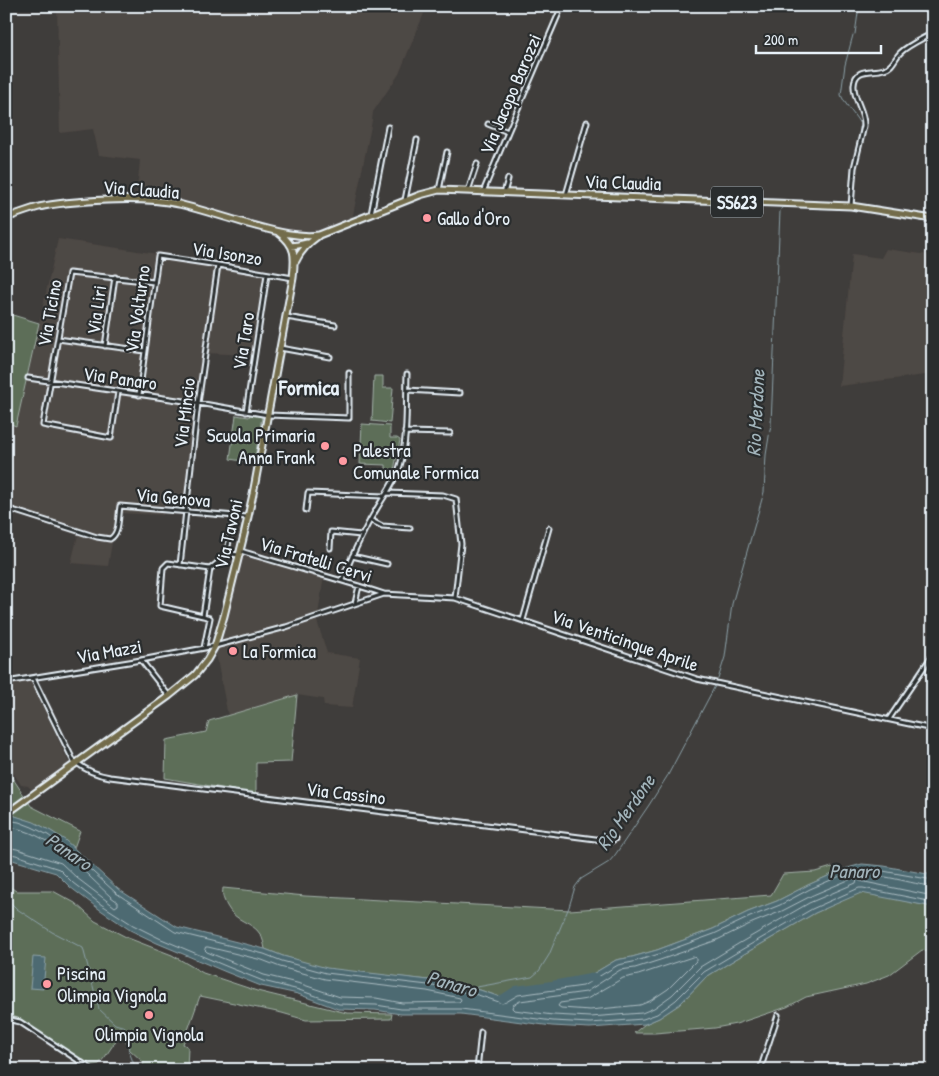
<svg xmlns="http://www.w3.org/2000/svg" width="939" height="1076" viewBox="0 0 939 1076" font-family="'Patrick Hand',sans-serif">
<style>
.built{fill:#4e4844}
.green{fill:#5d6e58;stroke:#a2b0a8}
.water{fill:#4e6b72;stroke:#8ca1a8}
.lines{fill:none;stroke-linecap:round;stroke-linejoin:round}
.shore{stroke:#aabbc2;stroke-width:1}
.stream{stroke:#8ca1a8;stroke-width:1}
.river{stroke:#4e6b72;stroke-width:8}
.street-casing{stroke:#e8f1f8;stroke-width:7}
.primary-casing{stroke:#e8f1f8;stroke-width:9}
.street{stroke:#2a2d2e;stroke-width:3}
.primary{stroke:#736c4b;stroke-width:5}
.poi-dot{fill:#ff9aa2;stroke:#2a2d2e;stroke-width:2}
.labels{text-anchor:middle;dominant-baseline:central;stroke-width:4.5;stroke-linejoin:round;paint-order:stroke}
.shield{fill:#2a2d2e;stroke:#afb6bb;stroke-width:1}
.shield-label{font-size:18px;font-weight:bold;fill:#e8f1f8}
.street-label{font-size:19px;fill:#e8f1f8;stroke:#2a2d2e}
.poi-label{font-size:19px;fill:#e8f1f8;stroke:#2a2d2e;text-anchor:start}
.water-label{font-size:20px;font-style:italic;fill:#a3b5bc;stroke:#2a2d2e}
.quarter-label{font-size:21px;font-weight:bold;fill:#e8f1f8;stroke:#2a2d2e}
</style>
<rect width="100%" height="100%" fill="#3f3d3b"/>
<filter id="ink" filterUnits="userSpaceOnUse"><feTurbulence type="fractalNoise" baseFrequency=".02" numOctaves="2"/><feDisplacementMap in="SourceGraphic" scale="10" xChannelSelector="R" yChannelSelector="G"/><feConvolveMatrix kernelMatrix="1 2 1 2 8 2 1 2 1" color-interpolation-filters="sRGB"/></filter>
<g filter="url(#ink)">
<path class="built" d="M57,6H427L399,74L373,112L372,121L352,220L291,245L260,229L200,209L136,201L140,160L99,155L93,129L60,133Z
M58,239L264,270L252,355L204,353L185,497L166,494L163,515L117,513L108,566L71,563L78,535L6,511V422L16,426Z
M933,240V374L839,386L852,254L881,258L886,249L929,255Z
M239,549L324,576L317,621L327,653L360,658L352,708L324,706L323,699L297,695L228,716L214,644Z
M30,679L69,763L32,790L28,786L21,785L6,762V682Z"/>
<path class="green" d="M6,313L39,323L16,426L6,422Z
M374,376H383V388H393L390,423L372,421Z
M250,414L262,417L254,463L230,459L236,415L249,417Z
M362,424L390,426V438H397L400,440L394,470L386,469V465L360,464Z
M297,695L291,762L256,763V794L165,778L166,740L206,732L209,721Z
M6,768L31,806L80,831L74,848C62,838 48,828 32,822C23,818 14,817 6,811Z
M832,867L837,872L808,885L777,901L748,912L713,929L657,950L632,957L616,960L581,981L516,990L503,998L480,990L429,980L327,969L283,956L265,949C264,944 263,938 260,934C253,922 235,922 227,906C223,898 222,896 223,888L305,896L570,910L771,895L783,874L815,872Z
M6,884L16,891H53L75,903L95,921L128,938L172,955L203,973L257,991L347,1013L392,1014L391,1019L306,1020L282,1013L200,996L183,1044L188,1047L187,1070H145L143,1062L129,1049L124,1036L117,1039L105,1057L99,1064L89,1065L69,1053L21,1019L6,1014Z
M861,892L933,907V952L922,950L889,975L866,984L806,997L787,1007L736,1024L715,1028L655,1033H634L645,1024L659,1018L680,1004L706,977L744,954L815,913Z"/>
<path class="water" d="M12,815L34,822L51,831L65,840L118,889L177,927L265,949L283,956L327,968L429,980L480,990L503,998L516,990L581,981L616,960L632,957L657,950L713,929L748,912L777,901L808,885L844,869L862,864L884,866L933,875V907L861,893L815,913L744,954L706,977L680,1004L659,1018L645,1024L590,1028L552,1026L461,1014H401L375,1010L338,1009L298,994L261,986L226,972L157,943L130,930L99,909L70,887L56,873L6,858V819Z
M33,957L46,958L43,989L30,988Z"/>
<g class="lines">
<path class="shore" d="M6,823L13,821L19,822L32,827L48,835L71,852L116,893L175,932L264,954L282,961L326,973L428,985L478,995L502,1003L506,1002L518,995L583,986L618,965L633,962L659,954L714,934L750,917L780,905L810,889L845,874L863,869L883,871L933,880
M6,829C9,829 11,828 14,828C17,828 22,830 25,831C57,841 87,875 111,897L118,902V905L115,907L77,878L61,863L17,849L6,847
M6,853L16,855L59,869L73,883L102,905L133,925L159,938L228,967L263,981L299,990L339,1004L376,1005L401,1009H461L553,1021L590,1023L643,1019L657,1014L676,1000L704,972L741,950L812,909L859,888H863L933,902
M854,878L857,879L856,883L809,903L738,944L700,967L672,995L654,1008L642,1013L590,1017L553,1015L514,1010L512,1008L513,1005L520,1001L586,992L620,970L635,968L660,960L717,940L752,923L782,911L813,895Z
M933,886C912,885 878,871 859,877L858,879L860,881L933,896
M206,947H208L262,960L280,967L325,979L427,991L460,998L461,1000L459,1002L402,1003L376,998L340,997L301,984L264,975L207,952L205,950Z
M693,957L696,958V961L668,989L650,1001L640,1005L590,1010L561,1008L558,1006L560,1003L587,999L623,978L638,975Z"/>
<path class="stream" d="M855,34L859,6
M853,35L845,65L841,95L844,101L857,119L860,124V129L854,162
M849,204L852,176
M718,679L725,657L732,604L764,492L766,455L771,424L780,211L782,208L785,207L848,209
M6,898L17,909L52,932L83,948L99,1009L115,1024L125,1027L130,1054L136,1070
M474,989L477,987L532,977L539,971L549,955L569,907L575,887L581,879L609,862L615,855L649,805L668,775L715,686"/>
<path class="river" d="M502,999L516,990L552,985L595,977"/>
<defs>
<path id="street" d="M488,124L508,132
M439,190L447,152
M468,191L477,164
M483,192L508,132L562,6
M504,193L508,179
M566,195L587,122
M405,200L417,140
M851,206L854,168L864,126C865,111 853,99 854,85C855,67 872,73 884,69C893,67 894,59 900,53C908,45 922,39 933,33
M371,214L388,127
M286,317L335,325
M58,339L145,351
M105,346L115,277
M280,348L330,357
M28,378L198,403L268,415L349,418V373
M407,390L460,393
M118,392L111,438L43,425L69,273L154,282
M139,395L158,256L218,265L293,278
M246,412L267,274
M405,432L450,433
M387,493L443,495L456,499L461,544L455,598
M6,508L97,537L110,539C120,533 118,517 120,506L247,517
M306,510L308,493L384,496
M370,520L382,526L410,528
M330,548L331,532L361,535
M241,551C288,566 336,578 384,594
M226,556L231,554L239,555
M352,556L387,564
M180,565L198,403L218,265
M342,580C352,556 362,533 376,510C384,496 395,482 400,466C408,439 406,402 407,374
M355,603L359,586
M203,616L160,606L163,568L168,563L210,569
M523,620L549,528
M204,648L210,618L203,616L210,569L226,556L234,516
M141,660L169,696
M33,678L75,764
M6,682L141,660L215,646L286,627L384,594L455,598L697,679L933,729
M889,719L933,654
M77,763C87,771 97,775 110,777L611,841L615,839
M6,1019L20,1022L93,1070
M6,1054L7,1070
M477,1070L481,1032
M760,1070L778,1015"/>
<path id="primary" d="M6,218C17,214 28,210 39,207C61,202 84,201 107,200C131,199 155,199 179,204C202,210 225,217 248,224C271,230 295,238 319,235L420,195L439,190L851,206L933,219
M291,246L298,245L307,243
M296,261C301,250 308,243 318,236
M6,814L169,696L195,675L207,660L215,646L224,616L244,535L253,494L293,278C295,258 297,246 279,233"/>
</defs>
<use href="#street" class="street-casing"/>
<use href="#primary" class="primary-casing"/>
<use href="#street" class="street"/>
<use href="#primary" class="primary"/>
</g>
</g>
<g class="poi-dot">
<circle cx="427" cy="218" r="5"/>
<circle cx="325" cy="446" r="5"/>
<circle cx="343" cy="461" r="5"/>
<circle cx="233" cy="651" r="5"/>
<circle cx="47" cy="984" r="5"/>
<circle cx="149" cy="1015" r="5"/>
</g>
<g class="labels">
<rect class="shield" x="711" y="186.5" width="52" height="31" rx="4"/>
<g class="shield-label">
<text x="737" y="202">SS623</text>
</g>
<g class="street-label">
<text transform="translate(510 94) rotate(-67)">Via Jacopo Barozzi</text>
<text transform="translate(623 182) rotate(2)">Via Claudia</text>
<text transform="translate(141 189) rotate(4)">Via Claudia</text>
<text transform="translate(227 253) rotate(9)">Via Isonzo</text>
<text transform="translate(137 309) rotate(-82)">Via Volturno</text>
<text transform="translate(96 310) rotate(-82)">Via Liri</text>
<text transform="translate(49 313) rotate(-80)">Via Ticino</text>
<text transform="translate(243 341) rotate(-81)">Via Taro</text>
<text transform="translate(120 378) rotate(8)">Via Panaro</text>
<text transform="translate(184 413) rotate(-83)">Via Mincio</text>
<text transform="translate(173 497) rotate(5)">Via Genova</text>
<text transform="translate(228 534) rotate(-77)">Via Tavoni</text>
<text transform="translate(316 559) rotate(17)">Via Fratelli Cervi</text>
<text transform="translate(625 640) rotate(19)">Via Venticinque Aprile</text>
<text transform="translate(109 651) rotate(-10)">Via Mazzi</text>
<text transform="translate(346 793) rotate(7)">Via Cassino</text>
</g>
<g class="poi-label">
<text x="437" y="218">Gallo d'Oro</text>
<text x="315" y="435" text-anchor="end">Scuola Primaria<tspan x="315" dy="22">Anna Frank</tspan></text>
<text x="353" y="450">Palestra<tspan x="353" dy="22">Comunale Formica</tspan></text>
<text x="243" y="651">La Formica</text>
<text x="57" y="973">Piscina<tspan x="57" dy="22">Olimpia Vignola</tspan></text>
<text x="149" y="1034" text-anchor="middle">Olimpia Vignola</text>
</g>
<g class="water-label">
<text transform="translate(755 413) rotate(-87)">Rio Merdone</text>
<text transform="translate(625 812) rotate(-55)">Rio Merdone</text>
<text transform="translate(69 851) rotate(34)">Panaro</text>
<text x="854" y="870">Panaro</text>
<text transform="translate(452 983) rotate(16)">Panaro</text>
</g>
<g class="quarter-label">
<text x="309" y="387">Formica</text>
</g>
</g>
<rect width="939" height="1076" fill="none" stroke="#2a2d2e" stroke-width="25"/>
<rect x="12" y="12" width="914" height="1051" fill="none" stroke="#e8f1f8" stroke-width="2" filter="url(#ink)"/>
<path d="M756 45v8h125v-8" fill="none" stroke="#e8f1f8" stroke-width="2.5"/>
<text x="764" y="45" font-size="15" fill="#e8f1f8" stroke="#2a2d2e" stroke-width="4" paint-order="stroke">200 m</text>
</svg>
